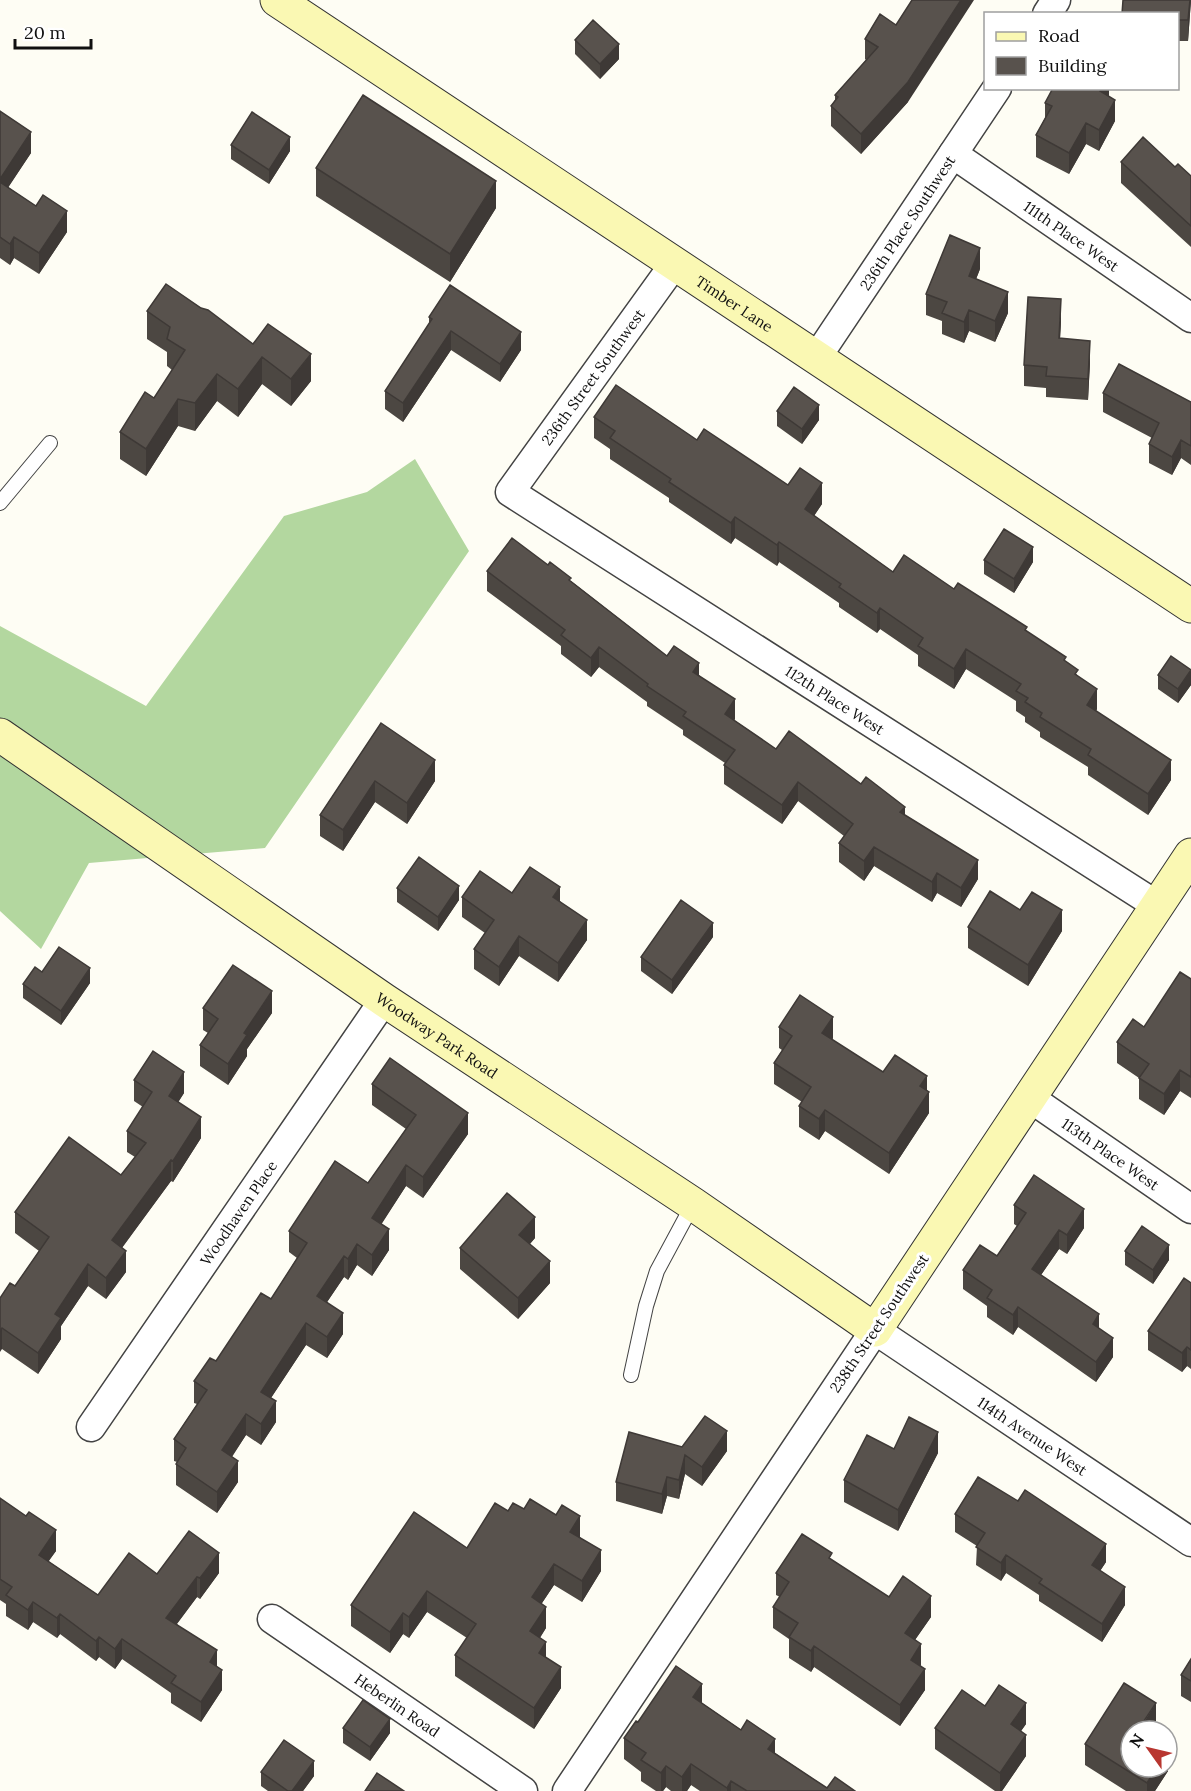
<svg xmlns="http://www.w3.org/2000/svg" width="1191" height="1791" viewBox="0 0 1191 1791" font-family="Lora,serif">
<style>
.forest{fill:#b3d79f}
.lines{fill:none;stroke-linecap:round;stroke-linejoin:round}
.lane-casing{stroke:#434343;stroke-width:16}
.street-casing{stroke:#434343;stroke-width:31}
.secondary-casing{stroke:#323232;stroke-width:35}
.lane{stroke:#fff;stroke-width:14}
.street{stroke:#fff;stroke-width:28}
.secondary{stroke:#faf8b3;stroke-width:33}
.wall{fill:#4c4742}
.shaded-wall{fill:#3e3936}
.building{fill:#58524d;stroke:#3e3936;stroke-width:1.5}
.labels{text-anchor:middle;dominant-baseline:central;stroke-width:6;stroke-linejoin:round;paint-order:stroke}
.street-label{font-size:15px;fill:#101010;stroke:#fff}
</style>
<rect width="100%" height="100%" fill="#fefdf4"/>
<path class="forest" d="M415,459L469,551L265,848L89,863L41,949L0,911V626L146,706L284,516L367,492Z"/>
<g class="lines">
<defs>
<path id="lane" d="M0,503L50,443
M631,1375L646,1306L657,1271L693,1204"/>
<g id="street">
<path d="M1047,14L1056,0"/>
<path id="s1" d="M953,154L1191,318"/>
<path id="s2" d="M675,263L510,492L1158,906"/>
<path id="s3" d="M817,357L997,88"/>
<path id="s4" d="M1030,1098L1191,1209"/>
<path id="s5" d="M91,1427L384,1000"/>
<path id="s6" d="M272,1619L523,1791"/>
<path id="s7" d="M567,1791L875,1330L1191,1542"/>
</g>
<g id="secondary">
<path id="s8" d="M277,0L1191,606"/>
<path id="s9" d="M0,735L384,1000L693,1204L875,1330L1191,855"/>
</g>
</defs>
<use href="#lane" class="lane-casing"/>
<use href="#street" class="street-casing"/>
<use href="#secondary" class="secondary-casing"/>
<use href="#lane" class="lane"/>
<use href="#street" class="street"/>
<use href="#secondary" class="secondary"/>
</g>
<path class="wall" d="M1191,0L1188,41H1178V14Z
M880,14L908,102L861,154L831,126V106L835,100V95L866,60L865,59V39Z
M575,40L619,59L600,79L575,54Z
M1109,88V96L1115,121L1099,151L1086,144L1069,174L1036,157V135L1045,118V103Z
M0,111L31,153L8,187L67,232L39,274L14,258L10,265L0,258Z
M231,145L290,151L269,184L231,159Z
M1121,162L1175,167L1191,176V247L1121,183Z
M316,168L496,208L450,282L316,196Z
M980,269L976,279L1008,313L995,342L969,331L964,343L942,334V321L926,315V294Z
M147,311L253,344L311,381L291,406L262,384L238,417L217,401L195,431L178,426L146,476L120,459V432L154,398L172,370L167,366V352L147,339Z
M429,317L521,350L500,382L451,350L403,422L385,409V391L429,324Z
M1061,320L1060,339L1090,362L1088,400L1046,397V388L1024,386V365Z
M1103,393L1191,402V465L1181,458L1172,475L1149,463V444L1152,438L1103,412Z
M777,411L819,420L802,444L777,426Z
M594,417L697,440L788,485L822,504L814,516L893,572L954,589L1027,631L1066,662L1078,676L1097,709L1096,711L1171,780L1148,815L1088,775V767L1040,737V732L1025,722V717L1016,711V701L966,669L954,689L918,666V655L880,629L877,633L839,607V603L779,562L777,566L735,538L731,544L669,502V498L610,459V449L594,438Z
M984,560L1033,562L1014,593L984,574Z
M487,571L571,581L667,656L699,675L735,719L734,720L776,749L861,784L905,815L978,879L961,907L937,893L932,902L874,866L864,881L839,862V843L844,836L798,801L782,824L724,784V765L725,763L683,735V730L647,706V702L599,667L591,677L561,654V646L487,591Z
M1158,675L1191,685L1178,703L1158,689Z
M381,723L435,781L407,824L375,802L343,851L320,836V815Z
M397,888L459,900L438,931L397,902Z
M512,893L560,901L587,940L558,982L519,956L499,986L474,969V949L485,933L462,917V897Z
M1020,910L1062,931L1028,986L968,948V927Z
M713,937L672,994L641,971V957Z
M42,972L90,983L61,1025L23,998V984Z
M1191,979V1098L1180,1091L1164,1115L1139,1099V1078L1117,1063V1042L1144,1027Z
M203,1008L272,1013L247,1049V1056L228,1085L200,1066V1045L208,1033L203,1030Z
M779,1027L833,1038L832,1040L883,1072L927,1090L929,1113L889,1174L825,1131L819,1140L799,1127V1106L802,1102L774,1084V1063L782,1050L779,1048Z
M134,1080L184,1093L178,1102L201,1138L173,1182L171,1181L122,1248L126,1272L106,1299L88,1286L61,1326V1339L38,1374L2,1349L0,1298L15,1286L39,1251L15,1233V1212L121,1175L135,1157L127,1152V1131L143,1107L134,1101Z
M372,1084L468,1134L423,1198L406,1186L381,1224L389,1250L372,1276L357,1265L348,1280L344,1277L327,1302L343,1334L327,1358L306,1345L271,1398L276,1422L261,1445L246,1435L232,1457L238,1482L217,1513L176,1485V1464L177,1462L174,1461V1439L197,1404L194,1403V1381L216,1361L271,1299L297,1258L289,1252V1231L368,1183L406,1129L372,1105Z
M1014,1205L1084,1228L1067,1254L1059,1249L1041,1275L1099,1329L1113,1357L1096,1382L1018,1327L1013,1335L987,1317V1306L963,1289V1270L997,1256L1017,1226L1014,1224Z
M535,1238L530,1244L550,1283L518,1319L460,1269V1248Z
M1125,1251L1169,1260L1153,1284L1125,1265Z
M1191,1283V1369L1187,1366L1182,1372L1148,1350V1331Z
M682,1447L727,1451L702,1486L685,1474L679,1499L667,1496L662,1514L616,1501V1482Z
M894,1449L938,1453L898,1531L844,1502V1480Z
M0,1498L56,1551L48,1561L98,1595L157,1574L219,1573L200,1599L197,1597L177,1624L217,1667L222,1690L201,1722L171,1703V1693L122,1659L115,1669L99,1657L96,1661L60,1634L57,1638L33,1622L28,1630L6,1616V1604L0,1600Z
M524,1509L580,1537L601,1571L582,1602L554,1585L542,1603L546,1628L540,1638L546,1657L561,1688L534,1729L455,1676V1655L467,1638L427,1612L409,1638L403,1634L390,1653L351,1626V1605L467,1548L508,1511Z
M955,1514L1106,1562L1100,1571L1125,1605L1102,1642L1039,1601V1595L1006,1573L1001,1581L976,1565L977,1546L955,1532Z
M832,1560L889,1597L931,1617L915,1640L921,1665L920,1666L925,1690L900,1726L814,1667L811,1672L789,1658V1639L773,1628V1607L780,1597L776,1595V1573Z
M1191,1659V1702L1181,1696V1675Z
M702,1703L775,1753L827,1788L855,1791H700L691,1785L687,1791H671L666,1787L663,1791H656L641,1781V1772L624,1759V1738L638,1722Z
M985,1706L1026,1724L1021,1731L1026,1756L1002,1791H995L935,1749V1728Z
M1156,1724L1151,1731H1131L1168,1771L1155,1791H1126L1085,1765V1744Z
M343,1728L390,1733L370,1761L343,1743Z
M261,1772L314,1776L303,1791H268L261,1786Z"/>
<path class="shaded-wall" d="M961,0H974L908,102L861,154V134Z
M1190,0H1191L1188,41V20Z
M619,44V59L600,79V64Z
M1102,88H1109V97L1100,91Z
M1115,100V121L1099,151V130Z
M1086,123V144L1069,174V153Z
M31,132V153L0,200V179Z
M290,137V151L269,184V170Z
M496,181V208L450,282V254Z
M67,211V232L39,274V253Z
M14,237V258L10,265V244Z
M980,248V269L969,297V276Z
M1008,292V313L995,342V321Z
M1061,299V320L1059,360V338Z
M969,310V331L964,343V322Z
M451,331V350L403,422V403Z
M521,332V350L500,382V364Z
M1090,341V362L1088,400V379Z
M311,354V381L291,406V379Z
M262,357V384L238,417V389Z
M217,374V401L195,431V403Z
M178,399V426L146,476V449Z
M819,405V420L802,444V429Z
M1181,440V458L1172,475V457Z
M822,483V504L805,529V509Z
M735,517V538L731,544V523Z
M779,542V562L777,566V545Z
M1033,547V562L1014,593V579Z
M880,608V629L877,633V613Z
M599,647V667L591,677V658Z
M966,649V669L954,689V669Z
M699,663V682L693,672Z
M1191,670V685L1178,703V689Z
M1097,689V709L1087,725V705Z
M735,699V719L725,733V714Z
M435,760V781L407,824V803Z
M1171,760V780L1148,815V794Z
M375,781V802L343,851V830Z
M798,782V801L782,824V805Z
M905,807V826L900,812Z
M874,847V866L864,881V861Z
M978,860V879L961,907V888Z
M937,873V893L932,902V882Z
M459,886V900L438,931V917Z
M560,887V907L553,897Z
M1062,910V931L1028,986V965Z
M587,920V940L558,982V963Z
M713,923V937L672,994V980Z
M519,936V956L499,986V967Z
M90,968V983L61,1025V1011Z
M272,991V1013L247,1049V1056L228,1085V1064L244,1033Z
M833,1017V1038L822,1054V1033Z
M1180,1070V1091L1164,1115V1094Z
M184,1072V1093L169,1117V1096Z
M927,1076V1095L929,1092V1113L889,1174V1153L920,1086Z
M825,1110V1131L819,1140V1119Z
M468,1113V1134L423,1198V1177Z
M201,1117V1138L173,1182V1161Z
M171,1160V1181L112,1261V1240Z
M406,1165V1186L372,1239V1218Z
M1084,1209V1228L1067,1254V1235Z
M535,1217V1238L519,1256V1235Z
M389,1229V1250L372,1276V1255Z
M1059,1230V1249L1032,1288V1269Z
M357,1244V1265L348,1280V1259Z
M1169,1245V1260L1153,1284V1270Z
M126,1251V1272L106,1299V1278Z
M344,1256V1277L317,1317V1296Z
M550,1261V1283L518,1319V1298Z
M88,1264V1286L61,1326V1339L38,1374V1353L55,1314Z
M1018,1307V1327L1013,1335V1315Z
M343,1313V1334L327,1358V1337Z
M1099,1314V1333L1093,1324Z
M306,1323V1345L261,1413V1392Z
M2,1328V1349L0,1352V1331Z
M1113,1338V1357L1096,1382V1362Z
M1187,1347V1366L1182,1372V1353Z
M276,1401V1422L261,1445V1424Z
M246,1414V1435L222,1471V1450Z
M727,1431V1451L702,1486V1467Z
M938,1432V1453L898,1531V1510Z
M685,1455V1474L679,1499V1480Z
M238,1461V1482L217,1513V1492Z
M667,1477V1496L662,1514V1494Z
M580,1516V1537L570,1553V1532Z
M56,1530V1551L39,1575V1555Z
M1106,1544V1562L1092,1583V1565Z
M601,1550V1571L582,1602V1581Z
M219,1553V1573L200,1599V1578Z
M1006,1555V1573L1001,1581V1563Z
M554,1564V1585L532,1618V1597Z
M197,1577V1597L166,1638V1618Z
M1125,1587V1605L1102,1642V1624Z
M427,1591V1612L409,1638V1617Z
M931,1596V1617L905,1654V1633Z
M33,1602V1622L28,1630V1610Z
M546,1607V1628L530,1652V1631Z
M403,1613V1634L390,1653V1632Z
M60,1614V1634L57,1638V1618Z
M99,1637V1657L96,1661V1641Z
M122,1639V1659L115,1669V1649Z
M546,1642V1663L539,1653Z
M921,1644V1665L911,1681V1660Z
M814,1646V1667L811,1672V1651Z
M217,1650V1671L210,1662Z
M561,1667V1688L534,1729V1708Z
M925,1669V1690L900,1726V1705Z
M222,1670V1690L201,1722V1702Z
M702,1684V1705L693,1697Z
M1026,1703V1724L1011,1745V1724Z
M1156,1703V1724L1151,1731H1138Z
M390,1719V1733L370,1761V1747Z
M1026,1735V1756L1002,1791H1000V1773Z
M775,1739V1760L768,1749Z
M1168,1750V1771L1155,1791H1147V1783L1157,1767H1167V1751Z
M314,1761V1776L303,1791H292Z
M691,1764V1785L687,1791H682V1777Z
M666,1766V1787L663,1791H661V1773Z
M731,1781V1791H727V1788Z"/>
<path class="building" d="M912,0H961L908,82L861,134L831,106L838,97L835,95L878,47L865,39L880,14L896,25Z
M1123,0H1190L1188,20H1178V14H1122Z
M593,20L619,44L600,64L575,40Z
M1053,88H1102L1100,91L1115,100L1099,130L1086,123L1069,153L1036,135L1052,106L1045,103Z
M363,95L496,181L450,254L316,168Z
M0,111L31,132L0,179Z
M252,112L290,137L269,170L231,145Z
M1143,137L1175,167L1178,164L1191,176V226L1121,162Z
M0,182L36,206L43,195L67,211L39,253L14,237L10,244L0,237Z
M950,235L980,248L969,276L1008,292L995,321L969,310L964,322L942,313L947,302L926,294Z
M166,284L201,308L208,310L253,344L268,324L311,354L291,379L262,357L238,389L217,374L195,403L178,399L146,449L120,432L145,392L154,398L185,350L167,339L170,327L147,311Z
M450,285L521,332L500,364L451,331L403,403L385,391L432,319L429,317Z
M1028,297L1061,299L1059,338L1090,341L1088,379L1046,376L1047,367L1024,365Z
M1119,364L1191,402V446L1181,440L1172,457L1149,444L1159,423L1103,393Z
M616,385L697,440L704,429L788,485L800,468L822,483L805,509L893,572L904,555L954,589L958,583L1027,627L1025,630L1066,657L1064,660L1078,670L1075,674L1097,689L1087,705L1171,760L1148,794L1088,755L1091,749L1040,717L1042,713L1025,702L1028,698L1016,691L1021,684L966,649L954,669L918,646L923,638L880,608L877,613L839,587L841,584L779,542L777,545L735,517L731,523L669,482L671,479L610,438L615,431L594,417Z
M794,387L819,405L802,429L777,411Z
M1004,529L1033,547L1014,579L984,560Z
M512,538L548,565L550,562L571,578L569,580L667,656L674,646L699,663L693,672L735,699L725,714L776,749L789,731L861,784L866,777L905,807L900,812L978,860L961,888L937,873L932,882L874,847L864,861L839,843L853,824L798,782L782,805L724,765L735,750L683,716L686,712L647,686L648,684L599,647L591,658L561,635L565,630L487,571Z
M1171,656L1191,670L1178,689L1158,675Z
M381,723L435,760L407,803L375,781L343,830L320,815Z
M419,857L459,886L438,917L397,888Z
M530,867L560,887L553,897L587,920L558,963L519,936L499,967L474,949L494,920L462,897L480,871L512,893Z
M990,891L1020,910L1032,892L1062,910L1028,965L968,927Z
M681,900L713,923L672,980L641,957Z
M59,947L90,968L61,1011L23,984L35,967L42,972Z
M233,965L272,991L244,1033L247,1035L228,1064L200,1045L218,1019L203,1008Z
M1180,972L1191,979V1077L1180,1070L1164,1094L1139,1078L1149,1064L1117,1042L1133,1019L1144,1027Z
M800,995L833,1017L822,1033L883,1072L895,1055L927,1076L920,1086L929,1092L889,1153L825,1110L819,1119L799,1106L811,1087L774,1063L792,1036L779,1027Z
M153,1051L184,1072L169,1096L201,1117L173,1161L171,1160L112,1240L126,1251L106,1278L88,1264L55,1314L61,1318L38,1353L2,1328L0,1331V1298L10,1283L15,1286L49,1237L15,1212L69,1137L121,1175L146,1143L127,1131L152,1092L134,1080Z
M390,1058L468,1113L423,1177L406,1165L372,1218L389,1229L372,1255L357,1244L348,1259L344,1256L317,1296L343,1313L327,1337L306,1323L261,1392L276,1401L261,1424L246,1414L222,1450L238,1461L217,1492L176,1464L186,1448L174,1439L207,1390L194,1381L210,1358L216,1361L261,1293L271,1299L307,1243L289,1231L335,1161L368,1183L416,1115L372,1084Z
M1034,1175L1084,1209L1067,1235L1059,1230L1032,1269L1099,1314L1093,1324L1113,1338L1096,1362L1018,1307L1013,1315L987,1298L992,1290L963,1270L980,1245L997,1256L1026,1213L1014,1205Z
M507,1193L535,1217L519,1235L550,1261L518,1298L460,1248Z
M1142,1226L1169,1245L1153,1270L1125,1251Z
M1184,1278L1191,1283V1350L1187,1347L1182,1353L1148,1331Z
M705,1416L727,1431L702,1467L685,1455L679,1480L667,1477L662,1494L616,1482L629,1432L682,1447Z
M909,1417L938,1432L898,1510L844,1480L867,1435L894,1449Z
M978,1477L1018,1501L1025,1490L1106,1544L1092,1565L1125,1587L1102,1624L1039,1583L1042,1579L1006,1555L1001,1563L976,1547L985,1533L955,1514Z
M0,1498L26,1516L29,1512L56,1530L39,1555L98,1595L129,1553L157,1574L189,1531L219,1553L200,1578L197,1577L166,1618L217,1650L210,1662L222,1670L201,1702L171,1683L176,1676L122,1639L115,1649L99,1637L96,1641L60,1614L57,1618L33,1602L28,1610L6,1595L12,1587L0,1579Z
M530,1499L556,1515L562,1505L580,1516L570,1532L601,1550L582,1581L554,1564L532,1597L546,1607L530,1631L546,1642L539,1653L561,1667L534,1708L455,1655L476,1624L427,1591L409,1617L403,1613L390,1632L351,1605L414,1512L467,1548L495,1503L508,1511L513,1503L524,1509Z
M802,1534L832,1553L829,1558L889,1597L903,1576L931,1596L905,1633L921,1644L911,1660L925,1669L900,1705L814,1646L811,1651L789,1637L798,1623L773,1607L789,1582L776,1573Z
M1191,1659V1681L1181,1675Z
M676,1666L702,1684L693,1697L741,1730L747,1720L775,1739L768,1749L827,1788L835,1777L855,1791H747L731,1781L727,1788L691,1764L682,1777L666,1766L661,1773L641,1760L646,1753L624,1738L636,1721L638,1722Z
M1124,1683L1156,1703L1138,1730L1140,1731H1131V1767H1157L1147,1783L1085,1744Z
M999,1685L1026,1703L1011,1724L1026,1735L1000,1773L935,1728L962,1690L985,1706Z
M363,1700L390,1719L370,1747L343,1728Z
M284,1740L314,1761L292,1791H288L261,1772Z
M377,1773L404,1791H365Z"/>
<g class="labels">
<g class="street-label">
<text stroke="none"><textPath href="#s3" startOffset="162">236th Place Southwest</textPath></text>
<text stroke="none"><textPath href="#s1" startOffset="144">111th Place West</textPath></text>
<text stroke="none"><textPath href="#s8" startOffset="549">Timber Lane</textPath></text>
<text transform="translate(593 377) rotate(-54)">236th Street Southwest</text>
<text stroke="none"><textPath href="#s2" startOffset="668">112th Place West</textPath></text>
<text stroke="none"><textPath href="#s9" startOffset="530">Woodway Park Road</textPath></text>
<text stroke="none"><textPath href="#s4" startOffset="98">113th Place West</textPath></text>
<text stroke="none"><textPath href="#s5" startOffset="260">Woodhaven Place</textPath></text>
<text transform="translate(879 1323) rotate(-56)">238th Street Southwest</text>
<text stroke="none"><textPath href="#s7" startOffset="744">114th Avenue West</textPath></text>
<text stroke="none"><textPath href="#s6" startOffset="152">Heberlin Road</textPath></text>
</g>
</g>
<rect x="984" y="12" width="195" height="78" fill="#ffffff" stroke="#9f9f9f" stroke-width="1.5"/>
<rect x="996" y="32" width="30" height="9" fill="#faf8b3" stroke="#9f9f9f" stroke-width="1.5"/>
<text x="1038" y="42" font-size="18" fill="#101010">Road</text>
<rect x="996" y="57" width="30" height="18" fill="#58524d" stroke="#9f9f9f" stroke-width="1.5"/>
<text x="1038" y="72" font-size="18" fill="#101010">Building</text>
<g transform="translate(1149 1749) rotate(304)"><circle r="28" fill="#ffffff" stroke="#9f9f9f" stroke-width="1.5"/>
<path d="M0-4.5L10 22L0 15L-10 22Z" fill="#b83630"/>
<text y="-9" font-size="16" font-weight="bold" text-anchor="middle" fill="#101010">N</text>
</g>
<path d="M15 39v9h76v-9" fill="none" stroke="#101010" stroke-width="3"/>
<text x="24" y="39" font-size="18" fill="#101010" stroke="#ffffff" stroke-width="4.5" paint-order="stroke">20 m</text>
</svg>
